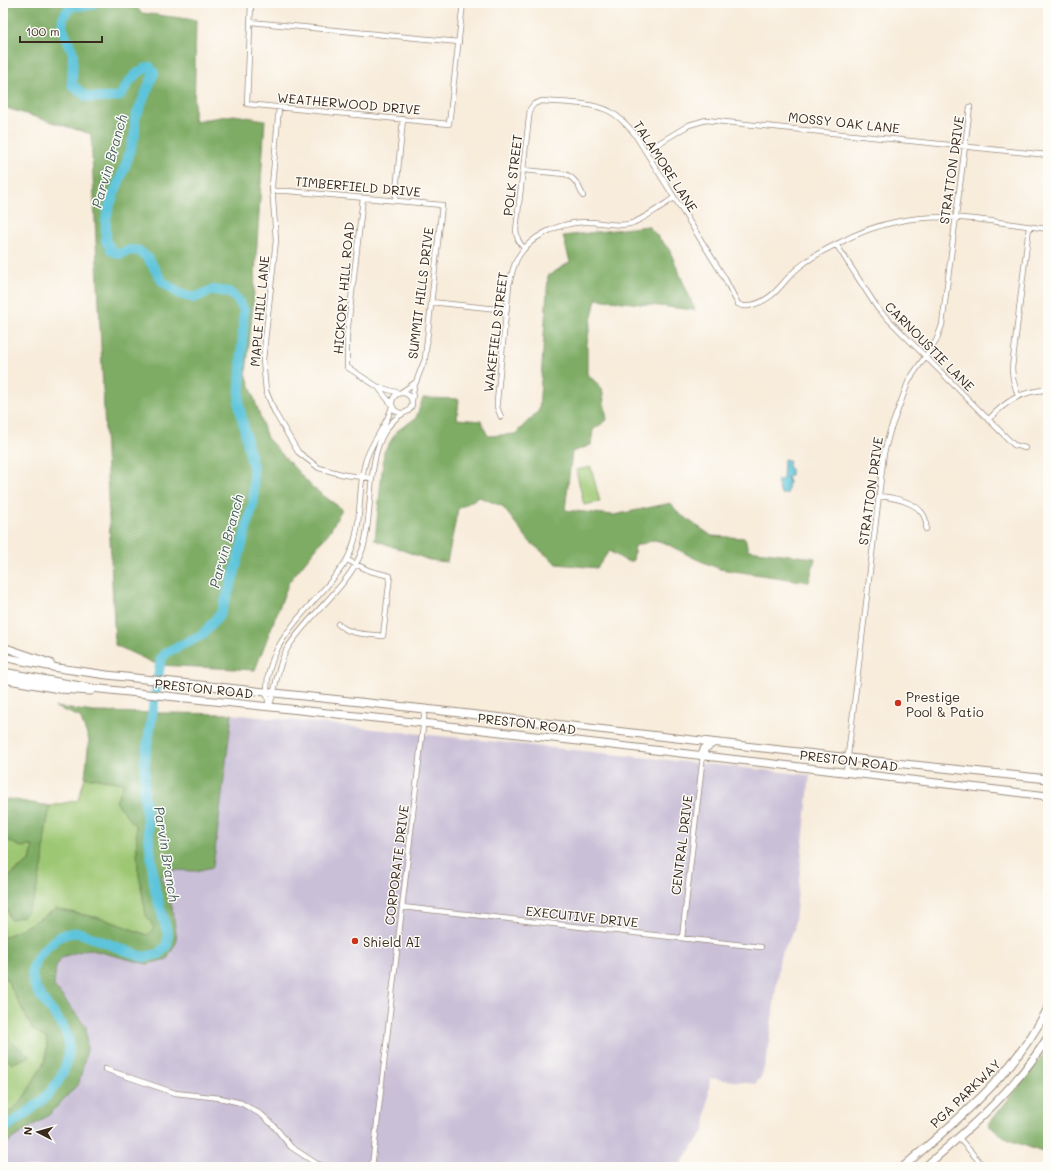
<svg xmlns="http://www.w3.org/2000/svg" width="1051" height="1170" viewBox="0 0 1051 1170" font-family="Mali,sans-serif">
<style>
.industrial{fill:#c9bfd7}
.green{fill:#9ec773;stroke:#6c7848}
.forest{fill:#7eac65;stroke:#5c6b42}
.water{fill:#5dc4db;stroke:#4c777c}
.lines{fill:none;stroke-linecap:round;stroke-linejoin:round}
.river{stroke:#5dc4db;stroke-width:10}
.street-casing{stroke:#9a8b7c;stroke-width:6}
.secondary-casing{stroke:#9a8b7c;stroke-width:9}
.primary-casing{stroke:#9a8b7c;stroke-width:9}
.street{stroke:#fff;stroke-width:4.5}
.secondary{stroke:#fff;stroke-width:7}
.primary{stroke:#fff;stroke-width:7}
.poi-dot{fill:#c8321e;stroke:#fdfcf7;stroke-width:1.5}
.labels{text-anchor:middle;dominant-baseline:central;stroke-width:3;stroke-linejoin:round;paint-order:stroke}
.street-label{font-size:13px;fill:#3b2a1e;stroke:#fdfcf7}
.poi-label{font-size:13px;fill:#3b2a1e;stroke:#fdfcf7;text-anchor:start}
.water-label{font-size:14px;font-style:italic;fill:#476060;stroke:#fdfcf7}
</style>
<rect width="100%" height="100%" fill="#fdfcf7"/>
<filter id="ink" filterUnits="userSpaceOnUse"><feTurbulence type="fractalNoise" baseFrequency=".025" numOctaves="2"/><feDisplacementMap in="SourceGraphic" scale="8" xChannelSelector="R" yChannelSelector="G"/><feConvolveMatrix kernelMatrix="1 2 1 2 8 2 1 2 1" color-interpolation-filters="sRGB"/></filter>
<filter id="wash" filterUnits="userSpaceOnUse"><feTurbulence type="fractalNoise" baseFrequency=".012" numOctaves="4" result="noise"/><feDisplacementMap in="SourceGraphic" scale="16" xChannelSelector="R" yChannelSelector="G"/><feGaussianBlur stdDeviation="0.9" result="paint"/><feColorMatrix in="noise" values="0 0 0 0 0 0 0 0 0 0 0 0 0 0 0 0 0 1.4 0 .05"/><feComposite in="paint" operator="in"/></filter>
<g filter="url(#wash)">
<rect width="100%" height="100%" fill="#f8ecdb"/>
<path class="industrial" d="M232,714L810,775L794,930L780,957L767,1057L761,1077L755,1084L710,1078L705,1130L678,1167H3V1147L12,1139L86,1027L54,986L56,966L62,957L88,949L147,964L167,959L177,941L172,907L161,878L168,870L195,871L213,867Z"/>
<path class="green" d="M591,467L600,502L584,505L576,470Z
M85,777L124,783L117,802L136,827L138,869L146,915L154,928L147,935L104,919L56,909L31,924L3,938V897L10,920L45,834L50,806L78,800Z
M3,838L33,846L30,861L12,873L3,884Z
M3,972L33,1030L47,1039L46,1059L22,1101L3,1117V1052L11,1064L9,1040L3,1014Z"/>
<path class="forest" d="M3,3H132L142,13L196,20L194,121L234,115L265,120L253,306L246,373L267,438L313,488L342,509L330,531L289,582L255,670L158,665L115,645L91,134L3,107Z
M648,226L669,249L695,310L596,299L590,325L587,343V374L602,388L607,420L593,430L591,445L572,452L565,510L614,515L671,503L678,513L712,536L745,538L748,550L815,558L809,582L720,569L696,559L665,543L655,540L635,546L633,561H626L609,551L597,568L557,564L530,542L502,506L479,497L458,509L447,562L429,560L375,540L384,452L397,431L416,418L423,398L459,399L457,419L481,421L488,436L515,434L539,410L548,276L570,262L563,236Z
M55,707L94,712L232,714L213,867L195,871L168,870L161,878L172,907L177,941L167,959L147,964L88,949L62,957L56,966L54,986L86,1027L87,1050L79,1083L49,1115L12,1139L3,1147V1117L22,1101L46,1059L47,1039L33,1030L3,972V938L31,924L56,909L104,919L147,935L154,928L146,915L138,869L136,827L116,802L124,783L85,777L89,740L80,717Z
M9,799L50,806L45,834L43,863L34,900L24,916L10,920C0,884 0,882 30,861L33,846L21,847L3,838V800Z
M3,1014L9,1040L30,1056L11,1064L3,1052Z
M1048,1049V1154L1009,1140L988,1125Z"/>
<path class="water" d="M784,459L789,460L788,467L791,469V475L787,477L789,482L787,494H781L777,481L783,479Z"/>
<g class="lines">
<path class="river" d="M3,1129C33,1109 65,1089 69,1050C72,1010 2,988 48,946C59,936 65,932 80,933L143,957L159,954L167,945L168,935L155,890L144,796L145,759L161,659L167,652L202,635L221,613L233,578L254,500L253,468L239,405L244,310L238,300L229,292L212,290L194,298L180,294L162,281L148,258L139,251L130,250L119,254L112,251L106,241V220L109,207L127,161L135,134V119L154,73L150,67C135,71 128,83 120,96L109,98L87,97L72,85L73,53L62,27L63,18L67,11L73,6L92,5L93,3"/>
</g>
</g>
<g filter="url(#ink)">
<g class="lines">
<defs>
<path id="street" d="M251,3L247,104L449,124L463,3
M250,22L459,42
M279,107L272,186L276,240L263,360L266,391L275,413L298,452L319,468L345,475L372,478
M646,151L689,125L706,120L1048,155
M523,170L565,174C575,178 579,186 583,196
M272,191H288L442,205L425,359L414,387L412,401
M363,198L347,335V367L378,387L392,405
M395,201L403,119
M836,244L878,309L1014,445L1025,448
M524,248C518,242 517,238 516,230L530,109L534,104L542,101C563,103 593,102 611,112C620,117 627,125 634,133L724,277L738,304C743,307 747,307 752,305C776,299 781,282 798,268C810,258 824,250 837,244C857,233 878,225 900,221C948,211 1000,223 1048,229
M431,302L507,310
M379,387L399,393
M392 403a10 10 0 1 1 20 0a10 10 0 1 1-20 0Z
M400,393L416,382
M1018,396L1013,379L1012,368L1029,227
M501,417L497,407V401L509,285C511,276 513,267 517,259C529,236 559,223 584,222C598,221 616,227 629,224C642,221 663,205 674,198
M988,420C1005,402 1022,390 1048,390
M879,496C898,498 929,504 926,529
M338,624C350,635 367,634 383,636L390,576L370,571L347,560
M269,707C258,655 295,623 326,587C335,576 345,566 350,553C363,525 357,492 365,463C370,442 387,427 392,406
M269,707C277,688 276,668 287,649C308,614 350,587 363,548C376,508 361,436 404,413
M846,772L884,453L890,431L909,380L936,341L942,325L970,107
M402,907L761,947
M682,938L703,755
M105,1069L175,1093L220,1098L241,1103L262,1115L274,1126L291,1147L317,1164L328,1167
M958,1137L984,1167
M372,1167L425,709"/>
<path id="secondary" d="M903,1167C960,1117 1012,1077 1048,1008
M925,1167C972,1126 1015,1090 1048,1037"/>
<path id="primary" d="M3,647L50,663
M3,657L58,668L107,675L425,709L876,761L1048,779
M3,672L91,688L423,723L1048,796
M3,679L59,689L91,691
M703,755L704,749L713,743"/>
</defs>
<use href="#street" class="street-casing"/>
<use href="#secondary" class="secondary-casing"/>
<use href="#primary" class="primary-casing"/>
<use href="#street" class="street"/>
<use href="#secondary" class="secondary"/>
<use href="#primary" class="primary"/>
</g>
</g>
<g class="poi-dot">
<circle cx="898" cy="703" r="4"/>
<circle cx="355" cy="941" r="4"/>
</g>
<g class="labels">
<g class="street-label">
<text transform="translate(349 103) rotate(5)">WEATHERWOOD DRIVE</text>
<text transform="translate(844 122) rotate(6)">MOSSY OAK LANE</text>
<text transform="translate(666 166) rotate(57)">TALAMORE LANE</text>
<text transform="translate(951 170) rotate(-82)">STRATTON DRIVE</text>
<text transform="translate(512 175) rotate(-83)">POLK STREET</text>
<text transform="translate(358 186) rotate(5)">TIMBERFIELD DRIVE</text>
<text transform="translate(343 288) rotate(-85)">HICKORY HILL ROAD</text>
<text transform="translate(420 293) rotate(-83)">SUMMIT HILLS DRIVE</text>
<text transform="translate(259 311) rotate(-85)">MAPLE HILL LANE</text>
<text transform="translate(495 332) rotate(-83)">WAKEFIELD STREET</text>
<text transform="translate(930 346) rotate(45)">CARNOUSTIE LANE</text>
<text transform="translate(870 491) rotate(-82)">STRATTON DRIVE</text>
<text transform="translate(204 688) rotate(6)">PRESTON ROAD</text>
<text transform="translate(527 723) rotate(7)">PRESTON ROAD</text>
<text transform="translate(849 760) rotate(7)">PRESTON ROAD</text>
<text transform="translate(681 845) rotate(-83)">CENTRAL DRIVE</text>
<text transform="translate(396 865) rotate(-83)">CORPORATE DRIVE</text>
<text transform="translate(582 916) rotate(6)">EXECUTIVE DRIVE</text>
<text transform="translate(965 1093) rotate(-44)">PGA PARKWAY</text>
</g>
<g class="poi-label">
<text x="906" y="696">Prestige<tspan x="906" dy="15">Pool &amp; Patio</tspan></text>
<text x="363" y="941">Shield AI</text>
</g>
<g class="water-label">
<text transform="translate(109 161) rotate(-74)">Parvin Branch</text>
<text transform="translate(226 541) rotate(-75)">Parvin Branch</text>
<text transform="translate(167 854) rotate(81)">Parvin Branch</text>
</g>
</g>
<rect width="1051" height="1170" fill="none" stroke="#fdfcf7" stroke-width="16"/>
<g transform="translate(38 1132) rotate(276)" stroke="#fdfcf7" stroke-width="3" paint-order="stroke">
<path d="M0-3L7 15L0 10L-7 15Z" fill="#3b2a1e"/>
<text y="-6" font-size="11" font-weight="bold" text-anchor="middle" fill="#3b2a1e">N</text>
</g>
<path d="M20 36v6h82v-6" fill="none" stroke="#3b2a1e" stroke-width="2"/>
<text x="26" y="36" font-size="12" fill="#3b2a1e" stroke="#fdfcf7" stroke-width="3" paint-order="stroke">100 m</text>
</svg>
